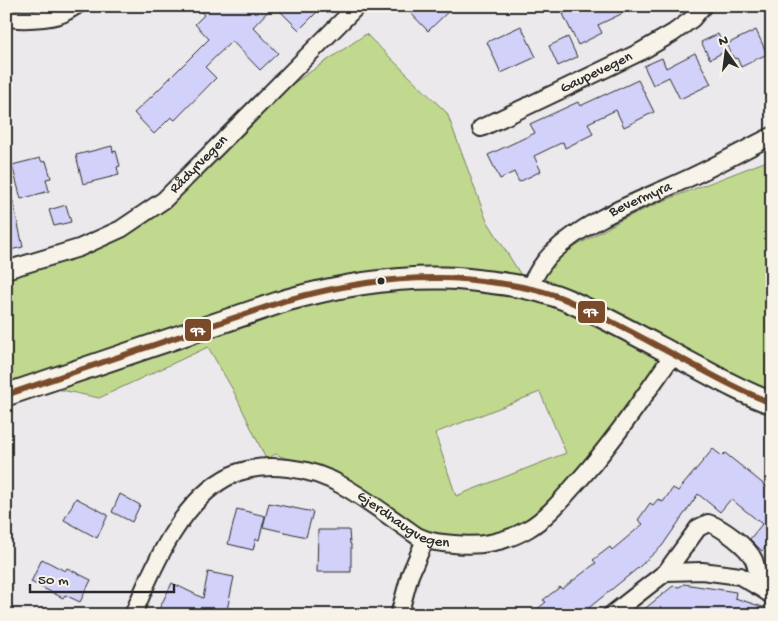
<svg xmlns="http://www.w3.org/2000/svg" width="778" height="621" viewBox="0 0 778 621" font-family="'Gochi Hand',sans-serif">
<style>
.green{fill:#c1d98f;stroke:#76825d;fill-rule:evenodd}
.building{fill:#d1d1fa;stroke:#2b2b2b}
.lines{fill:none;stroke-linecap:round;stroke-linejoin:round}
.minor-casing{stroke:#2b2b2b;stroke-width:20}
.tertiary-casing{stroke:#2b2b2b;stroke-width:25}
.minor{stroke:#f7f3e8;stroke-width:16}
.tertiary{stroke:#f7f3e8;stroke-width:21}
.bus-1-casing{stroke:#f7f3e8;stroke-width:10}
.bus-1{stroke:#7a4b2a;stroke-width:6}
.bus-dot{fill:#2b2b2b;stroke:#f7f3e8;stroke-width:2}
.labels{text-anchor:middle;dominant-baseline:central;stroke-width:5;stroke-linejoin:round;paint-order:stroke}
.street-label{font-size:15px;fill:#2b2b2b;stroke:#f7f3e8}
.line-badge{stroke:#f7f3e8;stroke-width:2}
.badge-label{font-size:14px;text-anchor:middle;font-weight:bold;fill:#fff}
</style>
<rect width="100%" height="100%" fill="#ece9ed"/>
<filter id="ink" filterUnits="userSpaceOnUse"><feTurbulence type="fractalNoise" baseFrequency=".02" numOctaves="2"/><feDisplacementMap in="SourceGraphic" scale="10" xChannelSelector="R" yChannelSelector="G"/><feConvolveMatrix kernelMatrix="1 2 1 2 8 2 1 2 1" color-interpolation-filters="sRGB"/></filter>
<g filter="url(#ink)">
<path class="green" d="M366,34L447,113L486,219L519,272L523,277L621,220L663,201L772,159V397L674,367L602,461L502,546L465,553H454L356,491L276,454L266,459L233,390L208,347L99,398L52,388L6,399V260L140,222L285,89ZM540,392L566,453L456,496L435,433Z"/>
<path class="building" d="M195,6H273L253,27L278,53L260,70L232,41L205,67L216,78L175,120L171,117L154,134L134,113L153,95L209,39L195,24L204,15Z
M275,6H323L299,30Z
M404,6H454L428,31Z
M579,6H638L598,25L602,33L578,45L563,14Z
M521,26L536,57L501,73L487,42Z
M756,30L767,54L741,67L737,58L734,59L727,44Z
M718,34L726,51L710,59L701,42Z
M568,37L577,57L558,66L549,46Z
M695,53L711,84L680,99L669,77L653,85L644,66L662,58L666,68Z
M638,80L654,112L624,127L616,110L588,123L593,134L565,148L563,142L534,156L541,171L519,182L514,172L500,179L488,155L535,133L530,124L578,102L580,106L606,94V95Z
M112,146L113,152L116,151L120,166L117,167L119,175L83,184L76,155Z
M40,158L42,162L46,161L51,178L46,179L49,191L21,199L12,165Z
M6,201H13L23,247L6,251Z
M66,205L71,222L54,226L49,210Z
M713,449L722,456L725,453L772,491V540L762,551L750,539L762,524L731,499L720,512L698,494L662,546L638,568L580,615H530L546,602L543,600L560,587L562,589L596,563L593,560L610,547L612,550L643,524L638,520L650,503L653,505L658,499L663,502L673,488L678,491Z
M120,494L140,505L132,522L112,512Z
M76,498L108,515L97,538L64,520Z
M269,503L313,512L306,537L263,527Z
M237,509L265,516L259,540L256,539L253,550L228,544Z
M318,530H349L350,544H351V572H317Z
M42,559L65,571L67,568L91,580L80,602L65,595L63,598L31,582Z
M208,572L234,577L227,610L238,615H156L172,583L203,598Z
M684,584L736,592L735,598L772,610V615H637L673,586L679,587Z"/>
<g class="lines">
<defs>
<g id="minor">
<path d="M6,17C17,21 51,19 62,14C66,12 71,9 76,6"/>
<path id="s1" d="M481,128L557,92L640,52L673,33L692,19L703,6"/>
<path id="s2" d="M6,270L79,248L121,229L164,200L357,6"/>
<path id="s3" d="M529,288C535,275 542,263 552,253C588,218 644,199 689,178C717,165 744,150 772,136"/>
<path d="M666,572L698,528L708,523C722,527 748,547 754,560C758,571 757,581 764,590"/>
<path id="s4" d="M133,615C153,566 185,491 239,472C254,467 271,466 288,468C307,470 328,477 345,487C369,501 394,520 417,536C429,542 441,543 454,544C479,547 506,542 528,529C545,519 559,503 572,488C610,447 641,400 673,355"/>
<path d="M399,615L410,575L425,540"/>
<path d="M611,615L666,572L702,571L740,576L764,590L772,596"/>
</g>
<path id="tertiary" d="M6,395L287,300C337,286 391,277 443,278C459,278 474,280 489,282C516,285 544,290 569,301C613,321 655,345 697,367C721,380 746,394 772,403"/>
</defs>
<use href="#minor" class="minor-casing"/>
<use href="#tertiary" class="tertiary-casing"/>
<use href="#minor" class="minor"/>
<use href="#tertiary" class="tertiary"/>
<defs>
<path id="bus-1" d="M6,395L287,300C337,286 391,277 443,278C459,278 474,280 489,282C516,285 544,290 569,301C613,321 655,345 697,367C721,380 746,394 772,403"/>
</defs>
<use href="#bus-1" class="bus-1-casing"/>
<use href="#bus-1" class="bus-1"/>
</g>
</g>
<circle class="bus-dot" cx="381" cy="281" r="4.5"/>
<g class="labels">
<g class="street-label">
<text stroke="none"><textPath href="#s1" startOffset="128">Gaupevegen</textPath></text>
<text stroke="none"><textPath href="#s2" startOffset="224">Rådyrvegen</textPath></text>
<text stroke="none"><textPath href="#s3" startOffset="146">Bevermyra</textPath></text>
<text stroke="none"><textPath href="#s4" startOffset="361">Gjerdhaugvegen</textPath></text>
</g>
</g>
<g class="line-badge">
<rect x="577" y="300" width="29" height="24" rx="5" fill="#7a4b2a"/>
<rect x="184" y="318" width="28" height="24" rx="5" fill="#7a4b2a"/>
</g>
<g class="badge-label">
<text x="591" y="316">97</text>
<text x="198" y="335">97</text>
</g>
<rect width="778" height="621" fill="none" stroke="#f7f3e8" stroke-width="25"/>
<rect x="12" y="12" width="753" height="596" fill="none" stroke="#2b2b2b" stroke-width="2" filter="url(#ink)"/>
<g transform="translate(726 52) rotate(346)" stroke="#f7f3e8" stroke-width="4" paint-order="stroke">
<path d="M0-4L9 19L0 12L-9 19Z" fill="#2b2b2b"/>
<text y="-8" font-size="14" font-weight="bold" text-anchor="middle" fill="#2b2b2b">N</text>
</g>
<path d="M30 584v8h144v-8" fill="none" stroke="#2b2b2b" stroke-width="2.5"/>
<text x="38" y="584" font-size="15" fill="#2b2b2b" stroke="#f7f3e8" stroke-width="4" paint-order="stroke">50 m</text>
</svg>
